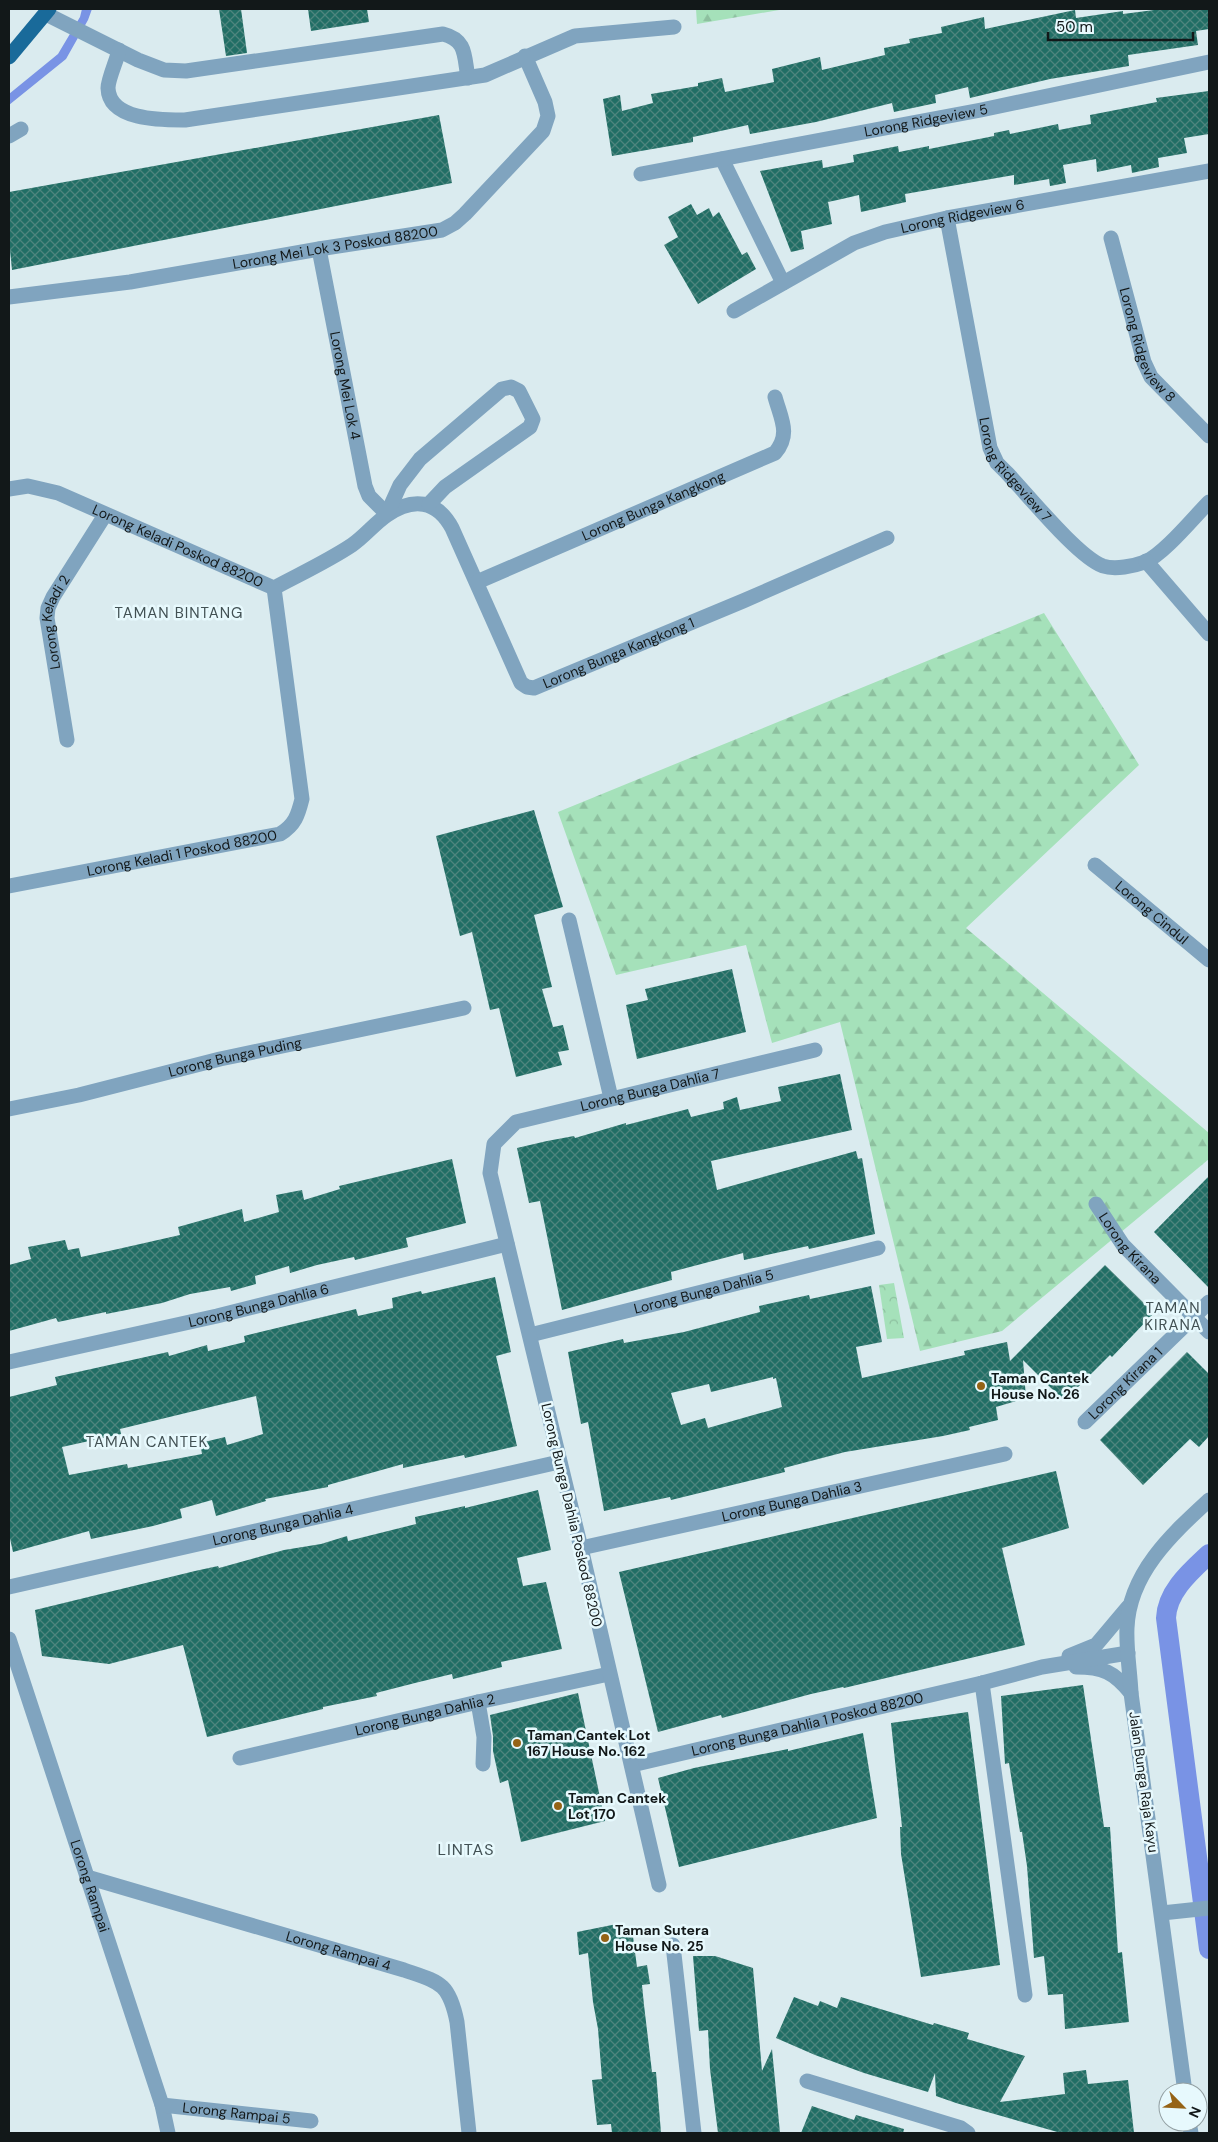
<svg xmlns="http://www.w3.org/2000/svg" width="1218" height="2142" viewBox="0 0 1218 2142" font-family="'DM Sans',sans-serif">
<style>
.forest{fill:url(#forest-firs)}
.park{fill:url(#park-crowns)}
.water{fill:#7993e5}
.lines{fill:none;stroke-linecap:round;stroke-linejoin:round}
.canal{stroke:#7993e5;stroke-width:20}
.building{fill:url(#building-cross-hatch);fill-rule:evenodd}
.minor{stroke:#80a4bf;stroke-width:15}
.major{stroke:#196a9a;stroke-width:15}
.poi-dot{fill:#956316;stroke:#e7f9fd;stroke-width:2}
.labels{text-anchor:middle;dominant-baseline:central;stroke-width:5;stroke-linejoin:round;paint-order:stroke}
.street-label{font-size:14px;fill:#121819;stroke:#e7f9fd}
.poi-label{font-size:14px;font-weight:bold;fill:#121819;stroke:#e7f9fd;text-anchor:start}
.neighbourhood-label{font-size:15px;letter-spacing:1px;fill:#425154;stroke:#e7f9fd}
.quarter-label{font-size:16px;letter-spacing:1px;fill:#425154;stroke:#e7f9fd}
</style>
<defs>
<pattern id="forest-firs" width="22" height="20" patternUnits="userSpaceOnUse" patternTransform="scale(1.25)"><rect width="22" height="20" fill="#a5e1ba"/><path d="M5 1l3.5 6h-7zM16 11l3.5 6h-7z" fill="#8dc09f"/></pattern>
<pattern id="park-crowns" width="20" height="18" patternUnits="userSpaceOnUse" patternTransform="scale(1.25)"><rect width="20" height="18" fill="#a5e1ba"/><path d="M2 6a3 3 0 1 1 6 0M12 15a3 3 0 1 1 6 0" fill="none" stroke="#8dc09f"/></pattern>
<pattern id="building-cross-hatch" width="8" height="8" patternUnits="userSpaceOnUse" patternTransform="scale(1.25)"><rect width="8" height="8" fill="#216e65"/><path d="M0 0l8 8M0 8l8-8" fill="none" stroke="#4e857e"/></pattern>
</defs>
<rect width="100%" height="100%" fill="#daebef"/>
<path class="forest" d="M696,9H785L697,24Z
M1044,613L1139,765L966,928L1209,1133V1159L1002,1331L920,1351L840,1022L772,1043L746,945L616,975L558,812Z"/>
<path class="park" d="M894,1283L904,1338L887,1339L879,1285Z"/>
<path class="water" d="M82,9H92L88,20L66,59L9,105V94L58,54L80,17Z"/>
<g class="lines">
<path class="canal" d="M1209,1554C1191,1571 1167,1591 1166,1618L1209,1949"/>
</g>
<path class="building" d="M219,9H241L247,53L226,56Z
M308,9H367L369,22L311,31Z
M1162,9H1209V29L1196,31L1198,45L1128,55L1129,66L1050,79L970,98L968,87L935,95L936,103L894,112L892,103L816,122L750,134L748,125L693,137V142L612,156L603,99L620,95L622,111L653,103L651,94L698,86V83L722,78L725,92L774,82L772,69L820,57L822,70L885,55L884,48L910,43L909,39L942,33L941,27L984,17L985,29L1075,10L1076,18L1123,11V14Z
M1209,91V134L1184,138L1187,153L1158,158L1159,167L1132,173L1131,165L1097,172L1096,159L1063,165L1066,183L1050,186L1049,179L1014,185V175L905,194L906,202L861,212L859,195L842,199L828,202L832,224L801,231L804,249L791,252L760,171L822,160L823,168L854,162L853,155L898,146L899,152L929,146V149L994,136V133L1009,130L1010,134L1058,124L1059,130L1074,127L1091,124L1090,115L1157,102L1156,98Z
M439,115L452,183L12,270L9,240V192Z
M691,204L697,215L709,208L713,217L719,212L742,255L747,252L756,269L698,304L664,245L678,237L668,217Z
M534,810L563,907L534,915L552,987L542,989L553,1027L563,1025L569,1050L558,1052L562,1065L516,1077L499,1008L490,1010L472,932L460,936L436,836Z
M732,969L746,1032L637,1059L626,1005L648,1000L645,989Z
M840,1074L852,1130L711,1161L717,1190L856,1151L858,1159L862,1158L875,1234L809,1249L808,1246L744,1260L743,1253L671,1272L672,1280L562,1310L540,1201L529,1203L517,1148L547,1141L574,1136L575,1138L626,1123V1125L688,1109L691,1117L724,1109L723,1102L737,1097L740,1110L781,1101L778,1087Z
M452,1159L466,1223L406,1238L408,1247L355,1260L354,1257L317,1265L290,1273L289,1266L255,1276L256,1284L231,1291L230,1287L190,1294L162,1303L106,1314V1312L58,1322L56,1318L9,1331V1265L31,1259L28,1247L65,1240L68,1250L79,1248L81,1257L118,1249L180,1235L178,1227L242,1209L244,1222L279,1212L276,1195L302,1190L304,1200L340,1189L339,1186Z
M1209,1176V1288L1154,1232Z
M1105,1265L1154,1313L1112,1357L1110,1355L1064,1401L1023,1360L1026,1398L996,1407L998,1420L969,1427L970,1430L943,1436L845,1452L784,1468L785,1472L671,1500L670,1497L604,1511L588,1422L581,1424L568,1352L623,1339L624,1343L684,1332L760,1312L759,1306L809,1295L810,1299L871,1286L882,1342L856,1347L862,1378L965,1355L964,1351L1007,1342L1010,1361ZM773,1377V1379L776,1378L782,1407L708,1428L705,1418L681,1425L671,1393L709,1384L711,1392Z
M495,1277L511,1352L496,1356L517,1446L465,1458L464,1455L403,1468V1464L328,1485V1487L265,1499L266,1501L216,1516L212,1500L180,1509L182,1518L153,1526L91,1539L89,1531L13,1552L9,1534V1397L57,1385L55,1377L168,1352L169,1356L207,1345L208,1351L245,1342L244,1336L356,1309L358,1316L393,1308L392,1298L421,1291L422,1294ZM256,1396L263,1434L227,1445L225,1437L200,1443L202,1454L128,1468L127,1464L69,1475L62,1447L121,1434L120,1429Z
M1187,1352L1209,1374V1436L1199,1447L1190,1439L1143,1485L1100,1440Z
M1056,1471L1069,1528L1002,1548L1025,1645L844,1688L843,1687L811,1694L722,1718L721,1715L658,1732L619,1572Z
M538,1490L551,1550L517,1558L523,1586L546,1582L562,1649L501,1662L502,1667L453,1679L452,1674L415,1683L376,1693L377,1696L323,1707V1709L207,1737L183,1645L109,1664L42,1656L35,1610L195,1571L218,1566L219,1568L284,1550L321,1544L347,1536L348,1541L416,1524L415,1517L465,1506V1508Z
M1083,1685L1104,1827H1110L1118,1953L1122,1952L1129,2022L1065,2029L1063,1994L1048,1995L1044,1956L1034,1958L1027,1866L1022,1832H1020L1009,1763L1005,1764L1001,1696Z
M578,1693L605,1821L521,1842L508,1780L500,1783L493,1751V1736L490,1715Z
M968,1712L1000,1965L921,1977L901,1854L900,1827H902L891,1723Z
M863,1733L877,1818L679,1867L658,1778L694,1768L788,1749V1751Z
M617,1924L632,1929L637,1967L647,1965L650,1984L642,1985L644,2005L652,2072H656L661,2133H612L611,2124L597,2125L592,2080L602,2079L598,2029L593,2002L588,1953L579,1955L577,1932Z
M693,1956H715L753,1968L762,2071L772,2049L780,2133H718L710,2069L708,2030L699,2031Z
M794,1997L818,2006L820,2001L837,2008L841,1997L933,2025L934,2023L969,2033L967,2039L1025,2056L1000,2102L1065,2094L1063,2073L1086,2070L1088,2084L1128,2080L1134,2133H1061L956,2103L936,2096L935,2073L928,2092L864,2073L815,2055L776,2038Z
M812,2106L854,2120L856,2115L904,2129L903,2133H801Z"/>
<g class="lines">
<g class="minor">
<path d="M46,14L138,60L164,70L186,71L443,34C467,40 464,56 468,78"/>
<path d="M119,50C117,60 108,79 108,88C109,121 163,120 185,120L485,75L575,36L674,27"/>
<path d="M9,136L21,129"/>
<path d="M722,159L783,283"/>
<path id="s1" d="M641,174L981,110L1209,62"/>
<path id="s2" d="M947,218L990,448L997,463L1007,473C1028,495 1078,557 1103,566C1115,570 1134,566 1145,562C1164,554 1194,517 1209,502"/>
<path id="s3" d="M1111,238L1144,362L1151,377L1209,436"/>
<path id="s4" d="M319,249L365,486L369,496L387,514"/>
<path id="s5" d="M9,297L130,282L319,249L442,230L455,223L465,214L543,131L548,116L545,102L525,56"/>
<path id="s6" d="M734,311L854,243L885,232L947,218L1209,171"/>
<path id="s7" d="M9,489L28,486L58,493L274,588C300,574 328,561 352,545C365,536 375,523 387,515C413,497 437,500 452,528L521,683L527,687L534,688L743,601L887,538"/>
<path d="M387,514L400,485L420,459L502,389L511,387L519,391L533,419L530,427L445,487L429,504"/>
<path d="M1146,561L1209,634"/>
<path id="s8" d="M477,582L775,453C791,434 781,419 775,397"/>
<path id="s9" d="M67,740L47,618L48,608L53,597L105,515"/>
<path id="s10" d="M1095,865L1209,960"/>
<path id="s11" d="M9,886L280,834C295,825 298,815 302,799L274,588"/>
<path d="M569,920L611,1098"/>
<path id="s12" d="M9,1109L79,1095L220,1059L464,1008"/>
<path id="s13" d="M1096,1204L1123,1245L1209,1332"/>
<path id="s14" d="M530,1335L878,1248"/>
<path id="s15" d="M9,1362L217,1316L507,1244"/>
<path id="s16" d="M1085,1422L1209,1302"/>
<path id="s17" d="M581,1548L1005,1454"/>
<path id="s18" d="M9,1587L559,1462"/>
<path id="s19" d="M9,1639L162,2105L168,2133"/>
<path d="M1069,1656L1096,1645L1128,1607"/>
<path d="M1076,1667C1103,1667 1114,1672 1131,1693"/>
<path d="M982,1683L1025,1995"/>
<path d="M478,1702L484,1737L483,1764"/>
<path id="s20" d="M240,1758L478,1702L609,1674"/>
<path id="s21" d="M632,1765L982,1683L1042,1667L1128,1653"/>
<path id="s22" d="M87,1877L404,1970C439,1982 449,1982 457,2022L469,2133"/>
<path id="s23" d="M659,1885L581,1548L490,1173L494,1144L516,1122L815,1050"/>
<path d="M1162,1913L1209,1908"/>
<path d="M673,1945L694,2133"/>
<path d="M807,2081L961,2128L968,2133"/>
<path d="M1185,2092L1131,1693C1130,1671 1126,1649 1127,1628C1129,1573 1172,1534 1209,1500"/>
<path id="s24" d="M162,2105L311,2121"/>
<path d="M1189,2122L1191,2133"/>
</g>
<path class="major" d="M9,57L49,9"/>
</g>
<g class="poi-dot">
<circle cx="981" cy="1386" r="5"/>
<circle cx="517" cy="1743" r="5"/>
<circle cx="558" cy="1806" r="5"/>
<circle cx="605" cy="1938" r="5"/>
</g>
<g class="labels">
<g class="street-label">
<text stroke="none"><textPath href="#s1" startOffset="290">Lorong Ridgeview 5</textPath></text>
<text stroke="none"><textPath href="#s6" startOffset="250">Lorong Ridgeview 6</textPath></text>
<text stroke="none"><textPath href="#s5" startOffset="330">Lorong Mei Lok 3 Poskod 88200</textPath></text>
<text stroke="none"><textPath href="#s3" startOffset="114">Lorong Ridgeview 8</textPath></text>
<text stroke="none"><textPath href="#s4" startOffset="139">Lorong Mei Lok 4</textPath></text>
<text stroke="none"><textPath href="#s2" startOffset="265">Lorong Ridgeview 7</textPath></text>
<text stroke="none"><textPath href="#s8" startOffset="192">Lorong Bunga Kangkong</textPath></text>
<text stroke="none"><textPath href="#s7" startOffset="181">Lorong Keladi Poskod 88200</textPath></text>
<text stroke="none"><textPath href="#s9" startOffset="121">Lorong Keladi 2</textPath></text>
<text stroke="none"><textPath href="#s7" startOffset="774">Lorong Bunga Kangkong 1</textPath></text>
<text stroke="none"><textPath href="#s11" startOffset="176">Lorong Keladi 1 Poskod 88200</textPath></text>
<text stroke="none"><textPath href="#s10" startOffset="74">Lorong Cindul</textPath></text>
<text stroke="none"><textPath href="#s12" startOffset="232">Lorong Bunga Puding</textPath></text>
<text stroke="none"><textPath href="#s23" startOffset="930">Lorong Bunga Dahlia 7</textPath></text>
<text stroke="none"><textPath href="#s13" startOffset="56">Lorong Kirana</textPath></text>
<text stroke="none"><textPath href="#s14" startOffset="179">Lorong Bunga Dahlia 5</textPath></text>
<text stroke="none"><textPath href="#s15" startOffset="256">Lorong Bunga Dahlia 6</textPath></text>
<text stroke="none"><textPath href="#s16" startOffset="56">Lorong Kirana 1</textPath></text>
<text stroke="none"><textPath href="#s17" startOffset="216">Lorong Bunga Dahlia 3</textPath></text>
<text transform="translate(572 1515) rotate(77)">Lorong Bunga Dahlia Poskod 88200</text>
<text stroke="none"><textPath href="#s18" startOffset="281">Lorong Bunga Dahlia 4</textPath></text>
<text stroke="none"><textPath href="#s20" startOffset="190">Lorong Bunga Dahlia 2</textPath></text>
<text stroke="none"><textPath href="#s21" startOffset="180">Lorong Bunga Dahlia 1 Poskod 88200</textPath></text>
<text transform="translate(1144 1782) rotate(82)">Jalan Bunga Raja Kayu</text>
<text stroke="none"><textPath href="#s19" startOffset="260">Lorong Rampai</textPath></text>
<text stroke="none"><textPath href="#s22" startOffset="262">Lorong Rampai 4</textPath></text>
<text stroke="none"><textPath href="#s24" startOffset="75">Lorong Rampai 5</textPath></text>
</g>
<g class="poi-label">
<text x="991" y="1378">Taman Cantek<tspan x="991" dy="16">House No. 26</tspan></text>
<text x="527" y="1735">Taman Cantek Lot<tspan x="527" dy="16">167 House No. 162</tspan></text>
<text x="568" y="1798">Taman Cantek<tspan x="568" dy="16">Lot 170</tspan></text>
<text x="615" y="1930">Taman Sutera<tspan x="615" dy="16">House No. 25</tspan></text>
</g>
<g class="neighbourhood-label">
<text x="179" y="613">TAMAN BINTANG</text>
<text x="1173" y="1308">TAMAN<tspan x="1173" dy="17">KIRANA</tspan></text>
<text x="147" y="1442">TAMAN CANTEK</text>
</g>
<g class="quarter-label">
<text x="466" y="1849">LINTAS</text>
</g>
</g>
<rect width="1218" height="2142" fill="none" stroke="#121819" stroke-width="20"/>
<g transform="translate(1183 2107) rotate(114)"><circle r="24" fill="#e7f9fd" stroke="#929fa2"/>
<path d="M0-4L9 19L0 12L-9 19Z" fill="#956316"/>
<text y="-8" font-size="14" font-weight="bold" text-anchor="middle" fill="#121819">N</text>
</g>
<path d="M1048 32v8h145v-8" fill="none" stroke="#121819" stroke-width="2.5"/>
<text x="1056" y="32" font-size="15" fill="#121819" stroke="#e7f9fd" stroke-width="4" paint-order="stroke">50 m</text>
</svg>
